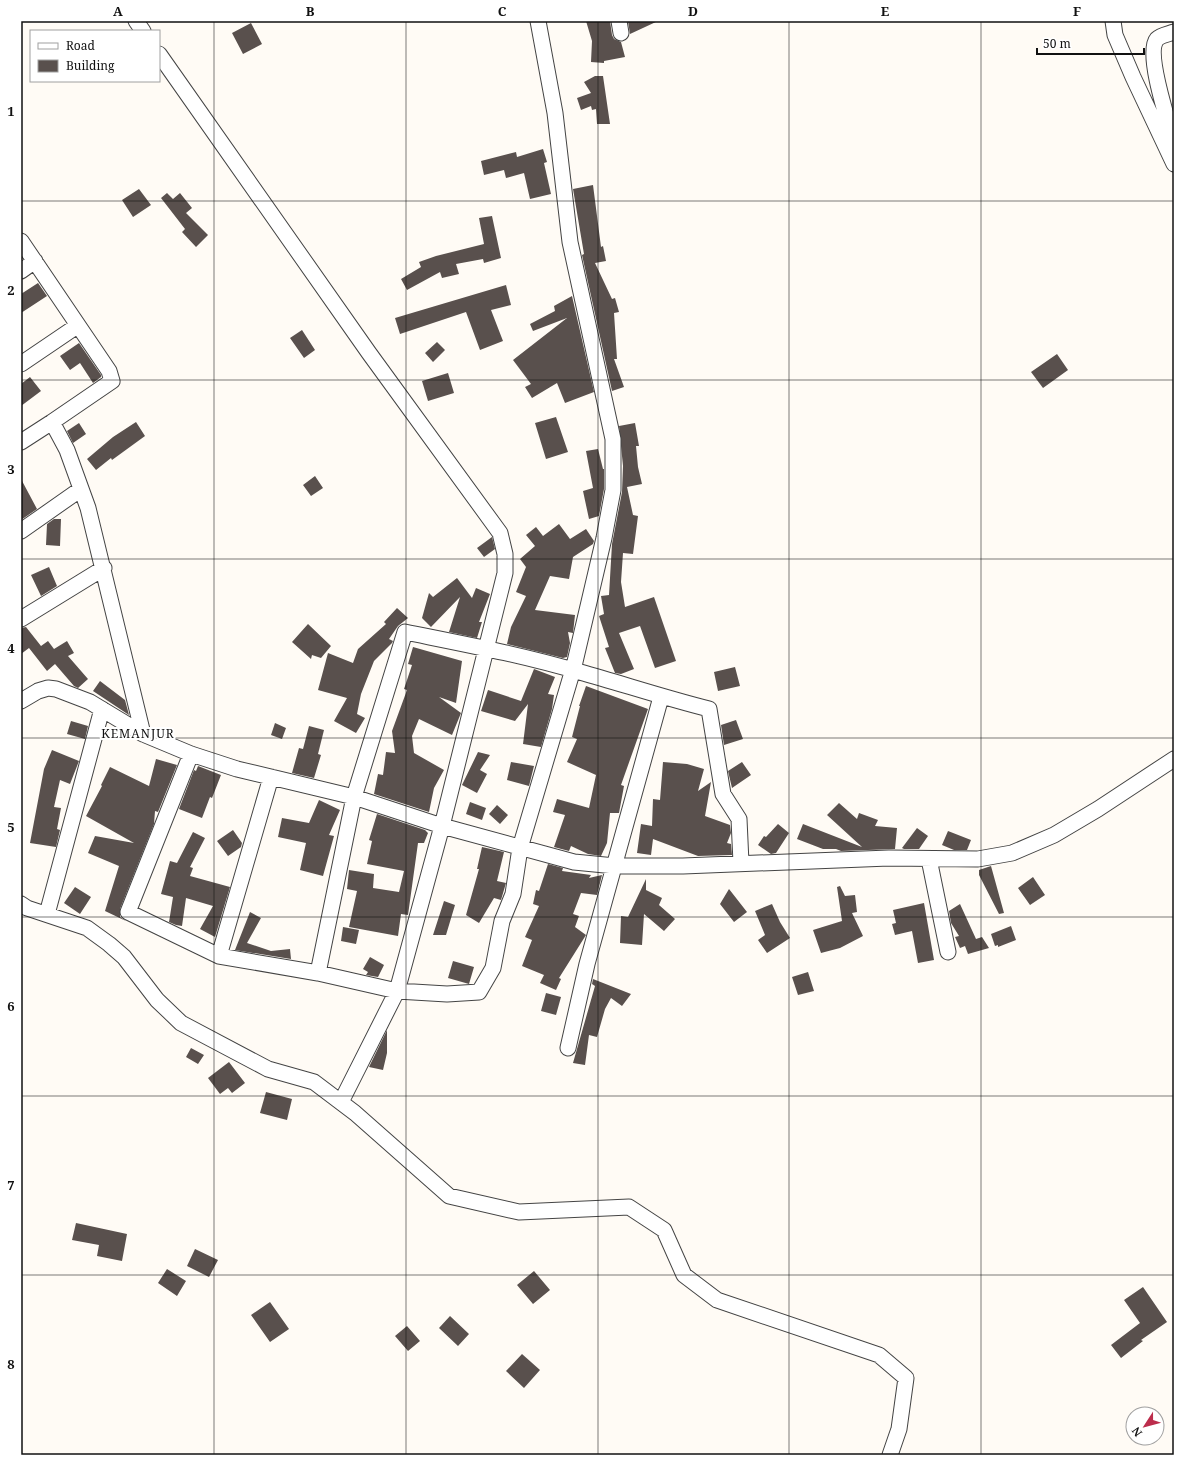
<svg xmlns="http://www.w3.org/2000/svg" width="1195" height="1476" viewBox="0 0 1195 1476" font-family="'Noto Serif',serif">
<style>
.building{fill:#59504d}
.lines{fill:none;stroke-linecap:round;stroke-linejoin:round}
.minor-casing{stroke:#444;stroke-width:17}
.minor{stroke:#fff;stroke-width:15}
.grid{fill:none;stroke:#111;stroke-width:1;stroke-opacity:0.55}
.labels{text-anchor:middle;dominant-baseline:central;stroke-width:4;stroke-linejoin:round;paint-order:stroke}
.quarter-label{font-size:12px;letter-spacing:1px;fill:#111;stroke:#fff}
.neatline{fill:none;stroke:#111;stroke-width:1.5}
.grid-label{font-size:13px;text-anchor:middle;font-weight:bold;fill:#111}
</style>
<rect width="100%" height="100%" fill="#fffbf5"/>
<path class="building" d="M586,21H610L612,35L614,39L621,42L625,57L604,61V63L591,62L592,41Z
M628,21H658L630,34Z
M251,23L262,44L243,54L232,33Z
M595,76H603L610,124H597L596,109L592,110L591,106L581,110L577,98L591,93L584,82Z
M543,149L547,162L544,163L551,194L530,199L524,173L506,178L504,170L484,175L481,161L516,152L517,157Z
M593,185L601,247L603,246L606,261L595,263L612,299L615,298L619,312L614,313L617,359H614L624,387L612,391L582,255L584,254L573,189Z
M139,189L151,205L133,217L122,200Z
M167,193L173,199L180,193L192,208L186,213L208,235L196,247L182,232L185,229L161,198Z
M492,216L501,258L484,263L483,259L456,264L459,274L442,278L440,272L407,290L401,279L421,267L419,262L436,256L484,244L479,218Z
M38,283L47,296L21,313V294Z
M506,285L511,305L491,310L503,341L480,350L466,312L400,334L395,318Z
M572,296L594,392L565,403L557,383L532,398L525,387L531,384L513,360L567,318L533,331L530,324L555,311L554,306Z
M302,330L315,350L304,358L290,338Z
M437,342L445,350L433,362L425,353Z
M79,343L101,375V377L93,383L80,363L70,370L60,356Z
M1057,354L1068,370L1043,388L1031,372Z
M448,373L454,393L428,401L422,381Z
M30,377L41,391L21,406V384Z
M556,417L568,452L546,459L535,423Z
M136,422L145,436L112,460L111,458L96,470L87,459L113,437Z
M79,423L86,434L73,443L67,431Z
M635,423L639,446H636L638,467L642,484L627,487L633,515L638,516L633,554L623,553L621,582L625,607L654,597L676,661L655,668L640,626L619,633L634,669L621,674L615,673L605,648L609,647L599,616L604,614L601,596L609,595L612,544L622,492L623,466L619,426Z
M598,449L603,469H604V489L599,516L589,519L583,491L593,488L586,451Z
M315,476L323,488L311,496L303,485Z
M21,479L37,509L21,520Z
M54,519H61L60,546L46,545L47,524Z
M559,524L570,539L586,529L594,541L593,544L573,557L569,579L550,576L535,610L575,615L573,633L568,632L570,643L567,657L563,658L507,644L511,627L526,596L516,592L526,567L520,559L535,546L526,535L536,527L543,536Z
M492,537L495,549L484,557L477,548Z
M49,567L57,586L41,596L31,575Z
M457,578L472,598L476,588L490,594L479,622H482L477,638L449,632L460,597L431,627L422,618L429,593L433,597Z
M397,608L408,618L398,626L389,639L393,641L392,643L374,661L361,694L357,714L365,718L356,733L334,721L347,698L318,690L328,653L353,663L358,649L386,624L384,622Z
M308,624L331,646L321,658L312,655L311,659L292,642Z
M26,627L41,646L48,641L54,649L67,641L74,653L68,656L88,679L78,688L74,686L55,664L47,671L29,648L21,654V628Z
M413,647L462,661L456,703L439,697L461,713L452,735L419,719L412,736L414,753L444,770L434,788L429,812L374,794L378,774L383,775L386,752L395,753L392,731L407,690L404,689L412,665L408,664Z
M735,667L740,686L718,691L714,672Z
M534,669L555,677L548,694L554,695L552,709L541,747L523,744L528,704L515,721L481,711L488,690L521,701Z
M100,681L125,700L129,715L93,691Z
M586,686L648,709L621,785L624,786L619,813H610L607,843L601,856L588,854L571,846L569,851L554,847L565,815L553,812L557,799L589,808L596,775L567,762L577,739L572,737L580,706H579Z
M736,720L743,739L724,745L721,725Z
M71,721L88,726L85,739L67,734Z
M275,723L286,728L282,739L271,735Z
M309,726L324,730L318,754L321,755L314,778L292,773L299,748L303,749Z
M52,750L79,761L70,784L60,780L54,807L61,808L57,829L60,830L56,847L30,843L44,769Z
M478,752L490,755L480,770L487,774L477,793L462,785Z
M156,759L177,765L158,812L155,811L154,824L120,909V917L126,921L105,911L119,866L88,853L95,836L134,843L86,816L102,786L101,785L110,767L149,786Z
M511,762L534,766L529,786L507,780Z
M663,762L687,764L704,769L698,791L711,782L705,816L730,825L731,833L727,843L731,844L732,855L698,856L653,839L651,855L637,853L641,824L652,826L653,799L660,800Z
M742,762L751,775L732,788L728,771Z
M198,766L221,775L212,798L210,797L202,818L179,809L194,770L196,771Z
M319,800L340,810L329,835L334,836L323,876L300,870L306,843L278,837L282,818L309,823Z
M470,802L486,808L482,820L466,814Z
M839,803L857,819L859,813L878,820L875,826L897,828L895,849L841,851L836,849H823L797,839L803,824L862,847L827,815Z
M497,805L508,815L500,824L489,814Z
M377,814L425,830L428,833L424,843H418L408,915L401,914L398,936L349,927L357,891L347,889L349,870L374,874L373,888L399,892L404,871L367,864L372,841L369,840Z
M778,824L789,833L776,853L771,854L758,845L764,836L766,837Z
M917,828L928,836L919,849H904L902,848Z
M233,830L242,843L241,847L228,856L217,841Z
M948,831L971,840L967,850H954L942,845Z
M193,832L205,838L190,867L193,868L190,876L230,887L215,937L200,929L213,906L186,898L182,926L176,925L169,922L173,897L161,894L170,861L177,863Z
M482,847L504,852L497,881L506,883L501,900L494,898L479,923L466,915L479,869H477Z
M548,864L563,868L562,871L591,875L589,878L602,875L597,895L581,893L573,914L579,916L575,927L586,935L559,978L561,979L556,990L540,983L544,975L522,966L532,940L525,937L539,906L533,904L536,890L539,891Z
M991,866L1004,913L999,914L979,875V870Z
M1033,877L1045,895L1030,905L1018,888Z
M646,879V890L662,898L659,905L675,919L664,931L644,914L642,945L620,943L621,916L628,917Z
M840,886L845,896L855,895L857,912L852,913L863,936L840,948L821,953L813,930L842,921L837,887Z
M75,887L91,897L80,914L64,903Z
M729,889L747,912L734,922L720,904Z
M444,901L455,905L446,935H433Z
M924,903L934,960L918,963L912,931L895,935L892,924L896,923L893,910Z
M772,904L780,922L790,938L767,953L758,940L765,935L755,911Z
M960,904L976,939L982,937L989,948L968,954L965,946L960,948L955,937L959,936L951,923L949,911Z
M250,912L261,918L247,943L271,951L290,949L291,959L235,950Z
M1011,926L1016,940L998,947V945L995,946L991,934Z
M343,927L359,930L356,944L341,941Z
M370,957L384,965L378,977L366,975L368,972L363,969Z
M453,961L474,967L469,984L448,978Z
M808,972L814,991L798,995L792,977Z
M593,979L631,994L622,1006L611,998L605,1009L597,1037L589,1035L585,1065L573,1063L595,986L592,984Z
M546,993L561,997L556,1015L541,1011Z
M387,1030V1053L383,1070L369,1067Z
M191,1048L204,1055L198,1064L186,1057Z
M229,1062L245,1083L232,1093L228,1088L220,1094L208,1078Z
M266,1092L292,1099L287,1120L260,1113Z
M76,1223L127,1234L122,1261L97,1256L99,1245L72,1240Z
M195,1249L218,1260L209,1277L187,1266Z
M167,1269L186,1281L177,1296L158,1283Z
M534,1271L550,1290L533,1304L517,1285Z
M1143,1287L1167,1322L1141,1340L1143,1341L1121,1358L1111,1345L1140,1323L1124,1300Z
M270,1302L289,1329L270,1342L251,1315Z
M450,1316L469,1334L458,1346L439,1328Z
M407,1326L420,1341L408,1351L395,1336Z
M522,1354L540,1370L524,1388L506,1371Z"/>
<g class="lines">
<defs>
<path id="minor" d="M136,21L143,31
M619,21L621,33
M1113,21L1115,35L1133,77L1174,164
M1174,32C1169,34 1161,35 1157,39C1145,53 1169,124 1174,142
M159,54L369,353L500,533L505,554V573L442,826L397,991L341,1102
M21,241L109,371L112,381L52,422L67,450L88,508L143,734
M21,271L35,261
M21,364L77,326
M21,442L52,422
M21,531L81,489
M21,619L104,568
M21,701L38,691L48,688L56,689L90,702L143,734L191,754L237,769L354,797L442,826L574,862L615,866H683L889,858L978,859L1012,853L1054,835L1098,809L1174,759
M191,754L128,912L219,956L318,973L397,991L447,994L479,992L493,968L502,921L513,894L520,848L574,666L604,538L613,490V439L570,242L555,113L538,21
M929,859L948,952
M21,904L27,908L87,928L109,944L124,957L157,1000L181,1023L268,1069L314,1082L355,1113L449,1196L519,1212L629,1207L664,1230L684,1275L717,1300L879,1355L906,1378L899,1429L890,1455
M47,914L102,709
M219,956L271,777
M318,973L354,797L405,632C464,644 523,655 580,672C623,684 665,698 709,709L723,794L739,819L741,863
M568,1048L587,964L661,697"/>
</defs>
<use href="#minor" class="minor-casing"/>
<use href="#minor" class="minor"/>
</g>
<path class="grid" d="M214,21V1455M406,21V1455M598,21V1455M789,21V1455M981,21V1455M21,201H1174M21,380H1174M21,559H1174M21,738H1174M21,917H1174M21,1096H1174M21,1275H1174"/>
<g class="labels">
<g class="quarter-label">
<text x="138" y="733">KEMANJUR</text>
</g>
</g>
<rect width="1195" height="1476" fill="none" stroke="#ffffff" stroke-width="44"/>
<rect x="30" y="30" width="130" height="52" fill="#ffffff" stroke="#a0a0a0"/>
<rect x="38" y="43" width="20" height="6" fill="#ffffff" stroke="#a0a0a0"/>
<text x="66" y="50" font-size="12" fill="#111111">Road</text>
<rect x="38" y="60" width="20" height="12" fill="#59504d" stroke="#a0a0a0"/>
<text x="66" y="70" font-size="12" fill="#111111">Building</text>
<g transform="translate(1145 1426) rotate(234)"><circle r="19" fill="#ffffff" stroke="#a0a0a0"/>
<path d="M0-3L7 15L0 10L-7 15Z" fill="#bc2d4c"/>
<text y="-6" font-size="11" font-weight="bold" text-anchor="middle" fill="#111111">N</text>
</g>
<path d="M1037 48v6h107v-6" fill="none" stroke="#111111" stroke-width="2"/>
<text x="1043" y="48" font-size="12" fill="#111111" stroke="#ffffff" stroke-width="3" paint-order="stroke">50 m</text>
<rect x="22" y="22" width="1151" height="1432" class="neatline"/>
<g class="grid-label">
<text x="118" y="16">A</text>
<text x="310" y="16">B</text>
<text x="502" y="16">C</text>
<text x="693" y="16">D</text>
<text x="885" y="16">E</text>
<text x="1077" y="16">F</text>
<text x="11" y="116">1</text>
<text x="11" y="295">2</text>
<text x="11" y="474">3</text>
<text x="11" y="653">4</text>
<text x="11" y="832">5</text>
<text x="11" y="1011">6</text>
<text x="11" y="1190">7</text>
<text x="11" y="1369">8</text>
</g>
</svg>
